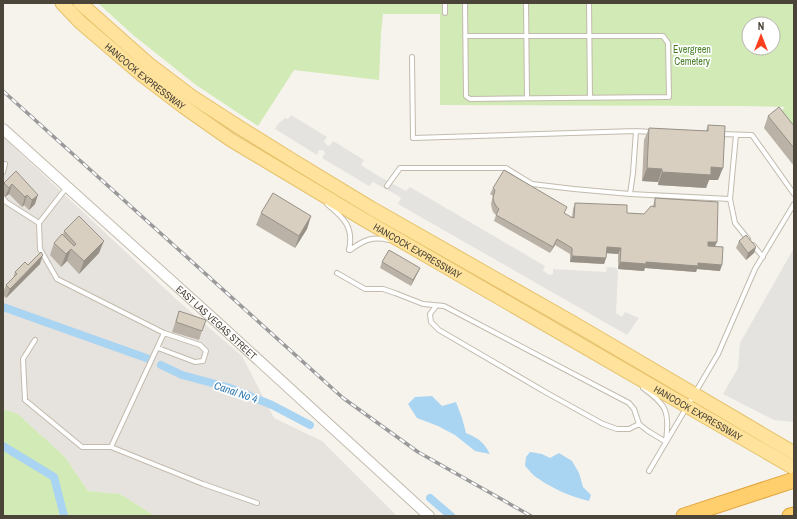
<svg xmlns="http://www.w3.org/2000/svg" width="797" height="519" viewBox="0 0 797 519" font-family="'Archivo Narrow',sans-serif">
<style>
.industrial{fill:#e6e2dd}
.green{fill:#d2eab5;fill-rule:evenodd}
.parking{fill:#e5e3e0}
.water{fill:#a9d4f2}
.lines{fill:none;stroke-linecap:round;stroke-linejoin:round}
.canal{stroke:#a9d4f2;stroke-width:8}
.service-casing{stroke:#c2bbae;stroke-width:6}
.tertiary-casing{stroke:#c2bbae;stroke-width:12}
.primary-casing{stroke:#e6c16a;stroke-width:15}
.motorway-casing{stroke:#e0a43c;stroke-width:17}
.service{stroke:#fff;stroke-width:4}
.tertiary{stroke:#fff;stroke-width:10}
.primary{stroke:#ffe39c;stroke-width:13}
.motorway{stroke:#ffcf6e;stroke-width:15}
.rail-casing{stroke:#9a9a9a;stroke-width:3.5}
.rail{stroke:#fff;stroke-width:2;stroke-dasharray:6;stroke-linecap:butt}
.wall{fill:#bab2a6}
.shaded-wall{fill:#979187}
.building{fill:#d8cfc1;stroke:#979187}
.labels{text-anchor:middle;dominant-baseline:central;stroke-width:3.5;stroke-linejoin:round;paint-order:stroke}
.park-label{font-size:10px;fill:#4a7f2a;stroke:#fff}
.street-label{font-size:10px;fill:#4b4439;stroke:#fff}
.water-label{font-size:11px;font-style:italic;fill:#2e7ab2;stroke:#fff}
</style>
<rect width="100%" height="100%" fill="#f6f3ec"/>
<path class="industrial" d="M3,137L177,300L242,356L274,418L322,441L397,516H155L120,494L88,491L65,457L18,414L3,409Z"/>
<path class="green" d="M98,3H794V144L774,120L785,107L740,106L440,105V14H383L381,34L379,80L294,70L258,126L196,85L133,35ZM749,24H773V48H749Z
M3,409L18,414L65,457L88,491L120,494L155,516H3Z"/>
<path class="parking" d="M291,115L327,137L324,141L325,143L328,146L330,145L333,141L364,160L361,165L380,177L406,191L410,187L545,266L543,271L549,275L553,274V269L606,272L607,267L616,268L618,271L616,313L622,317L625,312L639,318L627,335L398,204L401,198L397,195L373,182L369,186L322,158L325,153L324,151L321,150H319L317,155L275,129L278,124L285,118L288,119Z
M794,248V422L774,420L723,394L738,368L740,343Z"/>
<path class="water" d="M432,396L442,406L456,402L462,418L466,433C479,439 483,441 490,454L475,451L455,435L438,426L417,418L408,404L415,397Z
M530,452L542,454L550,458L559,453L572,461L579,473L583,487L591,495L589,501C572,497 553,489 539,479C533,476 529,470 525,466L526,457Z"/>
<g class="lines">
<path class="canal" d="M3,307L149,359
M161,365L182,375L227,387L272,405L310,425
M3,446L54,477L64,516
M430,498L451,516"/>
<defs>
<path id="service" d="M445,3V13
M465,3L466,96L470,99L669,97L668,43L663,36H465
M526,3L527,98
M589,3L590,98
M412,57L413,138L636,131L651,132
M720,134L752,135L794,194
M3,172L5,164
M387,186L400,168H506L532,184L574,189L630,194L730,199L735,223L748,239
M67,187L39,223L40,249L57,279L164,333L111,447L203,484L257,503
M630,194L633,173L636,131
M3,198L6,202L39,223
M730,199L736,135
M327,204C344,218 354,227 349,250
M753,245L763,257
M350,250C364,240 372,236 389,240
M337,273L365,289H383L395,293L423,304L444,306L629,403L634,409L639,424L648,431L666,442C669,411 668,406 643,388
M436,306L430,314L431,322L439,330L547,393L603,424L617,429H629L639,424
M35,340L23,359L25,400L82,447H111
M158,348L195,362L203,361L206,351L200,345L164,333
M649,471L718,354L755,269L794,204"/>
<g id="tertiary">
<path id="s1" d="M3,129L218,323L429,516"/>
</g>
<g id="primary">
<path id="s2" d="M62,3L80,22L142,75L184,107L231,140L363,219L794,468"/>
<path d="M80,3L150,65L191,96L239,127L297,163L371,208L575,324L794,453"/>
</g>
<path id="motorway" d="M684,516L794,480
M790,516L794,515"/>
</defs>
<use href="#service" class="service-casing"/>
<use href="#tertiary" class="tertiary-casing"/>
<use href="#primary" class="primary-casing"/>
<use href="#motorway" class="motorway-casing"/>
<use href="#service" class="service"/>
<use href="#tertiary" class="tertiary"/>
<use href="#primary" class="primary"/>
<use href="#motorway" class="motorway"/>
<defs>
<path id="rail" d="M3,91L343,398L418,452L531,516"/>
</defs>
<use href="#rail" class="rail-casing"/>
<use href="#rail" class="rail"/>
</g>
<path class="wall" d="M768,116L794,126V166L764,128Z
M708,125L718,180H709L706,188L658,185V182L642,181L644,140L649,128L706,131Z
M16,171L35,204L29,210L24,205L22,207L9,194L5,197L3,195V186L4,183Z
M493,188L565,214L572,218L573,209L575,203L627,213L644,214L653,206L655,198L717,242L715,246L720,271L697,269L696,272L645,268L644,271L618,269V254L606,253V258L604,264L570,262V254L555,245L550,253L494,221L496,215L493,212L492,209L491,204L493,196L490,194Z
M261,213L311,216L307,229L295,248L256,225Z
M64,231L99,253L79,274L67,261L61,267L50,255L54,243L63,235Z
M739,241L756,247L754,253L746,260L736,248Z
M382,262L420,268L411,286L380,268Z
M40,264L6,298L3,295V293L6,285L13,278L15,272L28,265Z
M179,311L202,331L199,340L172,332Z"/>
<path class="shaded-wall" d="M711,167L723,168L718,180H709L706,188L658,185L662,172Z
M647,168L662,169L658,182L642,181Z
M12,184L9,194L5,197L9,188Z
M27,195L24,205L22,207L25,197Z
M38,195L35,204L29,210L32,200Z
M311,216L307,229L295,248L299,236Z
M557,239L555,245L550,253Z
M104,241L99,253L79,274L84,261Z
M708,242H717L714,248H706Z
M607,247L621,248L618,254L605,253Z
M756,247L754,253L746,260L748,253Z
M71,249L67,261L61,267L66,254Z
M43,255L40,264L6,298L10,289Z
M572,256L606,258L604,264L570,262Z
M620,262H646L698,263L722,265L720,271L697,269L696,272L645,268L644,271L618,269Z
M420,268L411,286L413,280Z"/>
<path class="building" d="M779,107L794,126V148L768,116Z
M708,125L725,126L723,168L711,167V175L662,172V169L647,168L649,128L708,131Z
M504,170L567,207L564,213L571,217L574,218L575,203L627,205V213L644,214L651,206L655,207V198L718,202L717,242H708V246L723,247L722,265L698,263V266L646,262V264L620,262L621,248L607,247L606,258L572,256V248L557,239L553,247L496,215L499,209L496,206L494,202L493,198L495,190L493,188Z
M16,171L38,195L32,200L27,195L25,197L12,184L9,188L4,183Z
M273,193L311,216L299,236L261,213Z
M79,216L104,241L84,261L71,249L66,254L54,243L62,234L74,246L76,244L64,231Z
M746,235L756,247L748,253L739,241Z
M389,250L420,268L413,280L382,262Z
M41,252L43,255L10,289L6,285L17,274L15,272L25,262L28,265Z
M179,311L206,320L202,331L176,322Z"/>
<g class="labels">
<g class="park-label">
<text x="692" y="49">Evergreen<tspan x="692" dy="12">Cemetery</tspan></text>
</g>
<g class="street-label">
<text stroke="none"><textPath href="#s2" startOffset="111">HANCOCK EXPRESSWAY</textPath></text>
<text stroke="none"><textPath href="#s2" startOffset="435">HANCOCK EXPRESSWAY</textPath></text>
<text stroke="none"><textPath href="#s1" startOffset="288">EAST LAS VEGAS STREET</textPath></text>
<text stroke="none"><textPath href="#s2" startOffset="759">HANCOCK EXPRESSWAY</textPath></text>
</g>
<g class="water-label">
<text transform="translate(236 392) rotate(19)">Canal No 4</text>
</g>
</g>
<rect width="797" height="519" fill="none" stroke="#4b4439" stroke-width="8"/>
<g transform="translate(761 36)"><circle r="19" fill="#ffffff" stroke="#b7b4b0"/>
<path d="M0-3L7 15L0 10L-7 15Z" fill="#fc3f1d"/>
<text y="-6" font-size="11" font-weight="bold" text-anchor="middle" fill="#4b4439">N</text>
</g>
</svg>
